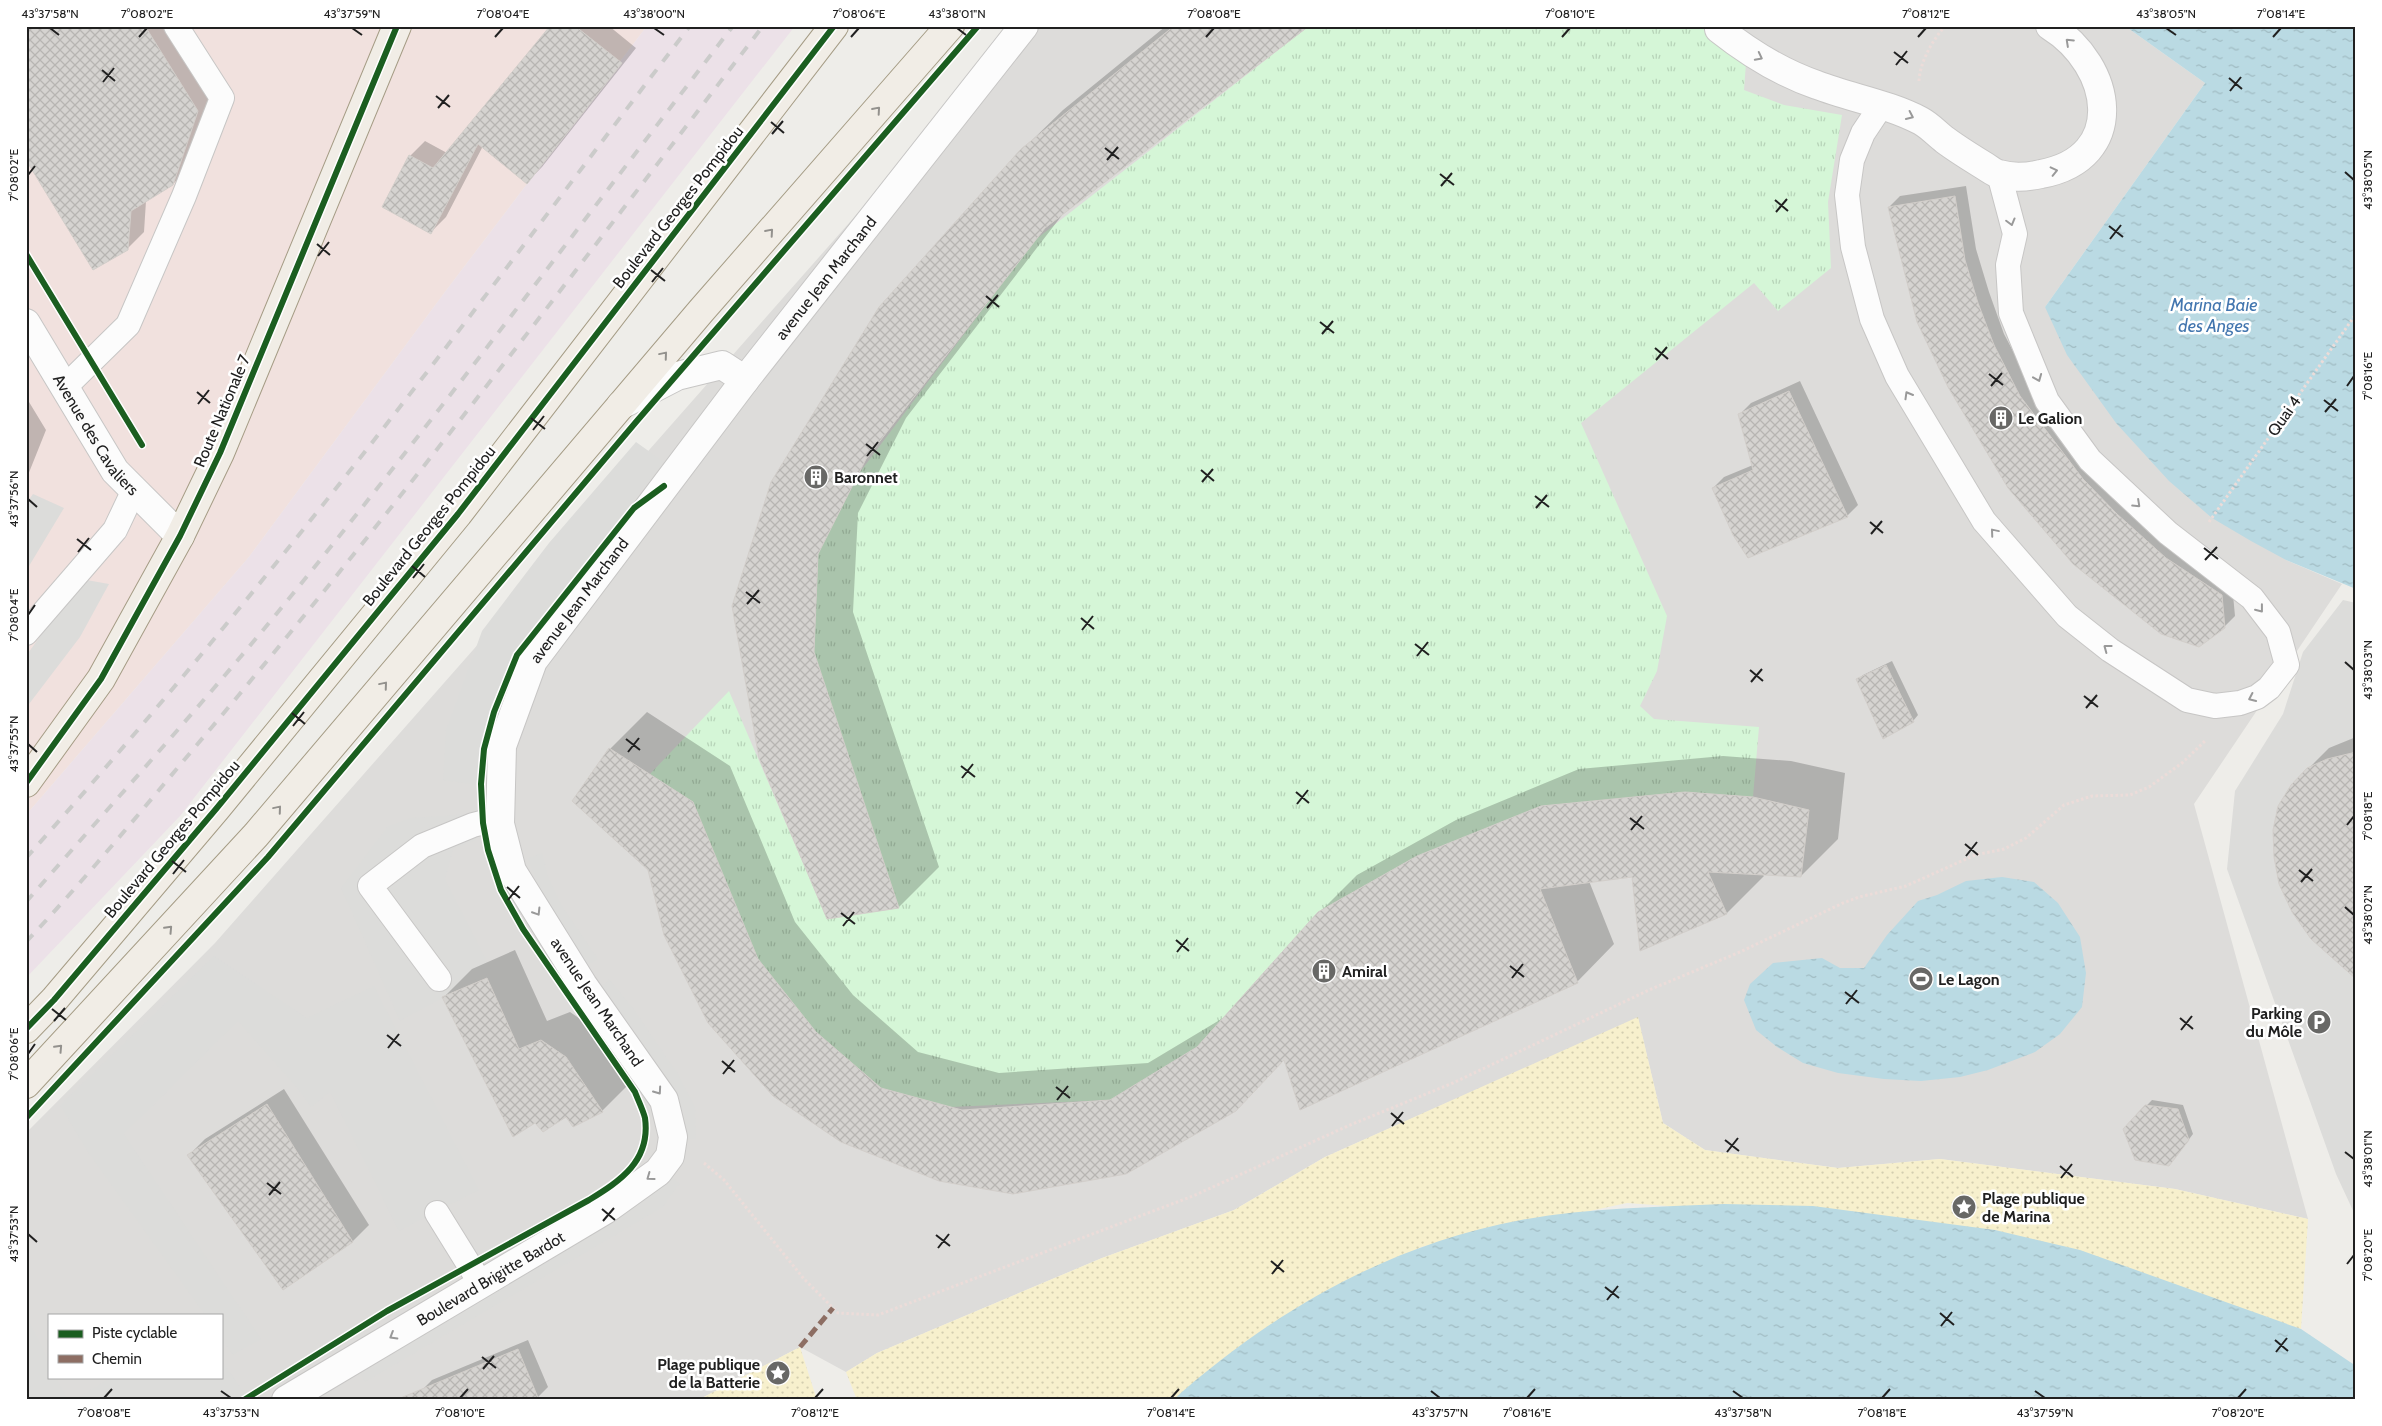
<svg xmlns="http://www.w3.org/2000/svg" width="2382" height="1426" viewBox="0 0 2382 1426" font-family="Cabin,sans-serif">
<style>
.residential{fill:#dddcda;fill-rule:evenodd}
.commercial{fill:#f1e1de}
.religious{fill:#dcdcda}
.railway{fill:#ece1e8}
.sand{fill:url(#sand-dots)}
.park{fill:url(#park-tufts)}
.water{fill:url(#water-ripples)}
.shadow{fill:#0003}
.building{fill:url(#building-cross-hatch);stroke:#d2ceca}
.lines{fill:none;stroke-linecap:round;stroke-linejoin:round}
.service-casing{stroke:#c7c6c5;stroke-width:26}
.minor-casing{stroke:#c7c6c5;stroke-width:30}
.primary-casing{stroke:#a59c85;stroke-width:30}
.path{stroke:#ecdcd9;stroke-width:3;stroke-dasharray:2.5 2.5;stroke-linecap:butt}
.service{stroke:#fcfcfc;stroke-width:24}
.minor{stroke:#fcfcfc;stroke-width:28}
.primary{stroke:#f1ede6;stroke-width:28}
.rail{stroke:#cbcbca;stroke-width:4;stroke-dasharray:10 10;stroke-linecap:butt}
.quiet{stroke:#8d6e63;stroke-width:5;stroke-dasharray:10 5;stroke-linecap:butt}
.cycleway-casing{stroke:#fff;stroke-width:9}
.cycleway{stroke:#1b5e20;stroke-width:6}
.oneway{stroke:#999}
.oneway2{stroke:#93918d}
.ticks{fill:none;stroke:#202020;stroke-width:2}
.labels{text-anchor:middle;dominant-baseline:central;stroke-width:5;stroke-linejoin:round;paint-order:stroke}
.street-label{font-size:16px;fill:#202020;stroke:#fff}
.poi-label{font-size:16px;font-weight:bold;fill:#202020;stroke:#fff;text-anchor:start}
.water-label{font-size:18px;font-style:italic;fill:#4376af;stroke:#fff}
.neatline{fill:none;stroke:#202020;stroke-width:2}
.ticks-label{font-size:12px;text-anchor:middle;fill:#202020}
</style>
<defs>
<pattern id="sand-dots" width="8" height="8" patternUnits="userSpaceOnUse" patternTransform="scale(1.25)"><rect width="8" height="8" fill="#f7f0cd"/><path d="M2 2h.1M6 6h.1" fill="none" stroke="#d3ceb0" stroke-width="1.8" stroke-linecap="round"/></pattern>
<pattern id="park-tufts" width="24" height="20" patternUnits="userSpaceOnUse" patternTransform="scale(1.25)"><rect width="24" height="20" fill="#d5f6d7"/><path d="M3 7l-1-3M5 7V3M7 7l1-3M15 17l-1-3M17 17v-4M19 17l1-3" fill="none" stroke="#b7d3b8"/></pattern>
<pattern id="water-ripples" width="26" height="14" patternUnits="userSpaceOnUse" patternTransform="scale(1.25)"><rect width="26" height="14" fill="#badae3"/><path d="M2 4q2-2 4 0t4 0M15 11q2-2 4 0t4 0" fill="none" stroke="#a0bbc2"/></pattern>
<pattern id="building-cross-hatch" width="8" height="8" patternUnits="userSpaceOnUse" patternTransform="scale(1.25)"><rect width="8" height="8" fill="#d5d3d0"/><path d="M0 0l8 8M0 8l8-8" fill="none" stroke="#b7b5b2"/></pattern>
</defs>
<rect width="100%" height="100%" fill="#eeede9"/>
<path class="residential" d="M1019,26H2125L2205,83L2045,307L2286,560L2342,584L2194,804L2308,1219L2175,1189L1940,1159L1838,1168L1705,1150L1663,1123L1638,1018L1325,1157L1234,1210L1102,1258L877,1353L846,1372L800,1347L698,1400H26V1133L215,943L1004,47ZM49,1315H221V1377H49Z"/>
<path class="commercial" d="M26,26H647L445,292L249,557L26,815Z"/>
<path class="religious" d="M636,442L664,462L558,596L506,675L481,737L477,785L443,780L446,730L482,631L549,543Z
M33,494L64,508L26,571V504Z
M81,579L109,584L80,637L26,708V656Z
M2343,600L2356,603V1217L2336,1174L2227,869L2235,791L2283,714L2303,652Z
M470,814L476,840L453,849L445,879L492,971L400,1021L341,888L388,826L411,818Z
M542,853L548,876L562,906L598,959L586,966L536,881L528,858Z
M214,956L307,1018L374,986L479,1190L399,1231L330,1092L311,1107L298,1089L238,1021L124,1134L261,1339L233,1355L221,1338V1315H205L87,1151L60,1105Z
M609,979L635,1011L678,1074L695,1107L696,1139H678L685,1116L677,1096L601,988Z
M666,1174L680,1183L663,1207L365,1382L355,1365L619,1218L647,1199Z
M26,1316L49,1362V1377H56L68,1400H26Z
M221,1360L245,1394L235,1400H80L79,1397L112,1377H221Z"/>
<path class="railway" d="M647,26H795L180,816L26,978V815L249,557L445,292Z"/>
<path class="sand" d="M1638,1017L1663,1123L1705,1150L1838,1168L1940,1159L2175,1189L2308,1219L2301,1329L1995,1230L1627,1203L1421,1247L1179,1400H857L846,1372L877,1353L1102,1258L1234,1210L1325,1157Z
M800,1347L817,1400H698Z"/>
<path class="park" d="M1309,26H1716L1747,50L1744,90L1784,105L1842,115L1828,202L1831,268L1778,311L1754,283L1581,423L1667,616L1657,671L1640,706L1654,719L1759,727L1753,797L1685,792L1255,983L1197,1047L1110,1100L950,1107L881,1088L816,1032L758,959L693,802L650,774L729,691L827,919L899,908L814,652L818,554L860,472L1035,240Z"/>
<path class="water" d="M2125,26H2356V589L2286,560L2251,541L2212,518L2169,481L2116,423L2067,355L2045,307L2205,83Z
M2002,877L2034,882L2058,903L2080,937L2086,973L2082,1007L2060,1034L2035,1052L1988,1070L1960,1077L1921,1081L1884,1079L1838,1073L1803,1063L1777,1047L1756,1030L1744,1000L1750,984L1773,963L1822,958L1840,968H1864L1887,935L1918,901L1937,895L1966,881Z
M1724,1204L1813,1206L1995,1230L2080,1250L2301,1329L2356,1366V1400H1173C1273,1311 1388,1245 1521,1220C1587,1208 1657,1207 1724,1204Z"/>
<path class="shadow" d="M26,26H171L213,95L189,168L173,184L146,201L144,232L127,249Z
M552,26H609L636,48L542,167L527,182L483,146L446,217L431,232L410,156L425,141L447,153Z
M1166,26H1306L1066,210L906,418L858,513L853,612L939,867L899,907L827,918L733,606L1022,150L1063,110Z
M1966,186L1976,249L1989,292L2004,334L2031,385L2232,584L2235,616L2224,627L2162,633L1889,207L1900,196Z
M1800,381L1858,505L1847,516L1713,488L1724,477L1753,465L1740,414L1751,403Z
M26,397L46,430L26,480Z
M1892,661L1918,715L1913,721L1858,680L1863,675Z
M647,712L730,766L795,922L853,995L918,1052L999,1073L1148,1063L1228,1015L1319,913L1357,875L1456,820L1579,769L1723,756L1791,761L1845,773L1838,839L1801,876L1762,874L1764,876L1727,913L1641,949L1633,876L1589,881L1614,944L1577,982L1285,1059L1235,1110L939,1180L649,869L610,749Z
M2356,737V977L2308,769L2329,748Z
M515,950L547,1021L570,1012L595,1029L631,1082L602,1111L567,1115L444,997L472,969Z
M284,1089L369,1225L353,1241L283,1288L189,1155L205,1139Z
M2152,1100L2183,1105L2193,1134L2174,1159L2124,1129Z
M528,1340L548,1387L538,1397L532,1400L422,1390L432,1380Z"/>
<path class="building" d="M26,26H145L198,111L173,185L131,211L128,250L93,270L26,160Z
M550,26H575L622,63L527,184L478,144L431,234L382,207L409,155L433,168Z
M1174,26H1309L1045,228L866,459L818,554L814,652L899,908L827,919L759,758L732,606L771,482L879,307L1021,149Z
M1955,196L1965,260L1978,303L1994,345L2020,396L2083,479L2117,514L2166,558L2222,595L2225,628L2199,647L2161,634L2073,564L2008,488L1948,387L1917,322L1888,207Z
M1789,391L1848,517L1748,558L1733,535L1712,488L1753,470L1738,414Z
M1886,665L1914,722L1883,739L1856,679Z
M609,748L693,802L758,959L816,1032L881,1088L962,1110L1110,1100L1197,1047L1318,912L1417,856L1541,806L1685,792L1753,797L1809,810L1801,877L1708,872L1727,914L1640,951L1632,877L1540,889L1578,983L1300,1110L1284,1060L1236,1111L1126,1174L1013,1194L939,1181L841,1142L773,1096L708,1023L664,935L648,870L572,801Z
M2356,752V979L2311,939L2292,912L2279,884L2274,857L2273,830L2278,806L2291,785L2307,768L2327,759Z
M487,978L519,1049L541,1040L566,1057L603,1112L573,1127L566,1117L543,1132L535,1123L513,1137L442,997Z
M267,1104L353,1242L283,1290L187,1155Z
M2145,1105L2178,1109L2189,1140L2169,1166L2135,1160L2123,1129Z
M518,1349L539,1400H398V1399Z"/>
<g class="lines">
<defs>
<path id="service" d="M1881,106L1863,133L1852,160L1847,195L1853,247L1872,319L1897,376L1984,521L2067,616L2110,650L2187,700L2215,706L2240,703L2257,697L2269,688L2287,665L2278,632L2252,598L2168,533L2090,460L2047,401L2011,313L2008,265L2015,234L1999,174
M65,387L128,325L184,196L222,98L176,26
M26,633L115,530L134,490
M439,979L370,886L422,846L473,825L500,818
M437,1213L481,1284"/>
<g id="minor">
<path d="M1719,29C1748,52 1782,73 1817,85C1851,98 1889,104 1921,121C1930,126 1937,134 1945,140C1957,149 1970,157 1983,165C1988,168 1994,173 1999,174C2012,178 2028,177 2041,174C2128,158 2114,66 2050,26"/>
<path id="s1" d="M26,323L115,471L180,536"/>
<path d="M621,405L677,376L722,365L745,380"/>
<path id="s2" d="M286,1400L605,1210L658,1172L670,1156L673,1137L664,1100L583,985L512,871L500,824L502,746L533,661L745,380L1024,26"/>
</g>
<path id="primary" d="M26,783L101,679L180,536L220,453L397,26
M26,1029L54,1000L216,809L458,514L834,26
M26,1084L256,835L701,311L950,26"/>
</defs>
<use href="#service" class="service-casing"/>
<use href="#minor" class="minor-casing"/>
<use href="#primary" class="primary-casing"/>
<path class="path" d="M1919,81C1920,62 1932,41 1945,26
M2209,522L2356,314
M704,1163L724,1180L804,1279L838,1313L878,1315L1193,1196L1350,1125L1453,1083L1649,990L1740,952L1843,903L1859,897L1906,886L1975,855L2004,849L2026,838L2064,805L2092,796L2130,795L2149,787L2182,763L2206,740"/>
<use href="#service" class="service"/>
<use href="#minor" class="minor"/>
<use href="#primary" class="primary"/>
<path class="rail" d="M26,858C172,695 310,524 444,350C526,243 607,134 690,26
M26,902C118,797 212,694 300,585C448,402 589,213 733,26
M26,942C91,873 151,799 212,727C403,500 582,262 763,26"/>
<path class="quiet" d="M800,1347L833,1308"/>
<defs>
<path id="cycleway" d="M26,254L142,445
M26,783L101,679L180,536L220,453L397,26
M26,1029L54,1000L216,809L458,514L834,26
M26,1118L268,857L636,422L978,26
M244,1400L387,1311L589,1200C620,1181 651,1161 645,1118C643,1110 638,1100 635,1092L523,929L501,890L488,850L483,823L481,784L484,749L494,712L517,655L634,508L664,486"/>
</defs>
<use href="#cycleway" class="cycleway-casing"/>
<use href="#cycleway" class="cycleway"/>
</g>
<defs><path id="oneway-chevron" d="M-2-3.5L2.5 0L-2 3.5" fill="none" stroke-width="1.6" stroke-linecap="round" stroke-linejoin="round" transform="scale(1.25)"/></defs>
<g class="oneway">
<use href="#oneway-chevron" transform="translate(2069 42) rotate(-137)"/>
<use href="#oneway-chevron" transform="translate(1759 57) rotate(27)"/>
<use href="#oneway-chevron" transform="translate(1910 116) rotate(25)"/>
<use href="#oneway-chevron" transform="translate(2054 171) rotate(-13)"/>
<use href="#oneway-chevron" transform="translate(2011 222) rotate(75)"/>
<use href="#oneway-chevron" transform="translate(2038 378) rotate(68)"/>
<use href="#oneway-chevron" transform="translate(1908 395) rotate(-120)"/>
<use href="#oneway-chevron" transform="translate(2137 504) rotate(43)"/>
<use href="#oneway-chevron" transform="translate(1994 532) rotate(-130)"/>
<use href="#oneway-chevron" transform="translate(2260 609) rotate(52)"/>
<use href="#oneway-chevron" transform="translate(2107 648) rotate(-143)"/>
<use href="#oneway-chevron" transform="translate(2252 698) rotate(155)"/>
<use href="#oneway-chevron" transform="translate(537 912) rotate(58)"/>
<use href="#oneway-chevron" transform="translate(658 1091) rotate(55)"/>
<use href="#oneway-chevron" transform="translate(650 1177) rotate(144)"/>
<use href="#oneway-chevron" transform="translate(393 1336) rotate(149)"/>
</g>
<g class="oneway2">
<use href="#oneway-chevron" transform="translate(877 110) rotate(-49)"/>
<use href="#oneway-chevron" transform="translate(770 232) rotate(-49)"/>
<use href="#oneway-chevron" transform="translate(664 355) rotate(-50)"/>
<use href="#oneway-chevron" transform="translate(384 685) rotate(-50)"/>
<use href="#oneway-chevron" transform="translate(278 809) rotate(-50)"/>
<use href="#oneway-chevron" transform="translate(169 929) rotate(-47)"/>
<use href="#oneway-chevron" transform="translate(59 1048) rotate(-47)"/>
</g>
<path class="ticks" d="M50,28L59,35M352,28L362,35M654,28L664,35M957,28L966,35M2166,28L2176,35M139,37L147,28M495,37L503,28M851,37L859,28M1206,37L1214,28M1562,37L1570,28M1918,37L1926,28M2273,37L2281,28M1894,52L1908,63M1896,65L1907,51M102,70L115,81M2229,78L2242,89M103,82L114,68M2230,91L2241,77M436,96L450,107M438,108L449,95M771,122L784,133M772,134L783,121M1105,148L1119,159M1107,160L1118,147M2345,172L2354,180M1440,174L1454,185M28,175L35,166M1441,186L1452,173M1775,200L1788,211M1776,212L1787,199M2109,226L2123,237M2110,239L2121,225M317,244L330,255M318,256L329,242M651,270L665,281M652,282L663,268M986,296L999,307M987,308L998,295M1320,322L1334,333M1322,334L1333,321M1655,348L1668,359M1656,360L1667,347M1989,374L2003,385M1991,386L2002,373M2347,386L2354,376M197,392L210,403M2324,400L2338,411M198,404L209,390M2325,412L2336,399M531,418L545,429M533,430L544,416M866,444L880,455M867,456L878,442M1201,470L1214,481M1202,482L1213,469M1535,496L1549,507M28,499L37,507M1536,508L1547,495M1870,522L1883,533M1871,534L1882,521M77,539L91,550M2204,548L2218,559M78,552L89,538M2205,560L2217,547M412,566L425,577M413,578L424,564M746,592L760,603M747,604L759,590M28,615L35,605M1081,618L1094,629M1082,630L1093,616M1415,644L1429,655M1417,656L1428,642M2345,662L2354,670M1750,670L1763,681M1751,682L1762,669M2084,696L2098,707M2086,708L2097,695M292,713L305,724M293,726L304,712M626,739L640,750M28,744L37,752M628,752L639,738M961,766L975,777M962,778L973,764M1296,792L1309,803M1297,804L1308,790M1630,818L1644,829M2347,825L2354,816M1631,830L1642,816M1965,844L1978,855M1966,856L1977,842M172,861L186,872M2299,870L2313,881M173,874L184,860M2301,882L2312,869M507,887L520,898M508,900L519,886M2345,907L2354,915M841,913L855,924M843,926L854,912M1176,940L1189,951M1177,952L1188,938M1510,966L1524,977M1512,978L1523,964M1845,992L1859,1003M1846,1004L1857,990M52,1009L66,1020M2180,1018L2193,1029M54,1021L65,1008M2181,1030L2192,1016M387,1035L401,1046M388,1048L399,1034M28,1054L35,1044M722,1061L735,1072M723,1074L734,1060M1056,1087L1070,1098M1057,1100L1068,1086M1391,1113L1404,1124M1392,1126L1403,1112M1725,1140L1739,1151M1727,1152L1738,1138M2345,1152L2354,1159M2060,1166L2073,1177M2061,1178L2072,1164M267,1183L281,1194M269,1195L280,1182M602,1209L615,1220M603,1221L614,1208M28,1234L37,1242M936,1235L950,1246M938,1248L949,1234M1271,1261L1284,1272M2347,1264L2354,1255M1272,1274L1283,1260M1605,1287L1619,1298M1607,1300L1618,1286M1940,1313L1954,1325M1941,1326L1952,1312M2275,1340L2288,1351M2276,1352L2287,1338M482,1357L496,1368M483,1369L494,1356M221,1391L231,1398M1431,1391L1440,1398M1733,1391L1743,1398M2035,1391L2045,1398M104,1398L112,1389M460,1398L468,1389M815,1398L823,1389M1171,1398L1179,1389M1527,1398L1535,1389M1882,1398L1890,1389M2238,1398L2246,1389"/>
<defs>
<symbol id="building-disc" viewBox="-11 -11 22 22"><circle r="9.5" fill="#686866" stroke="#fff"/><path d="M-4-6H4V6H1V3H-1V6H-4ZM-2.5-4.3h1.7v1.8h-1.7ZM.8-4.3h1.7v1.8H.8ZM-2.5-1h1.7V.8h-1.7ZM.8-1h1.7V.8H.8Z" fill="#fff"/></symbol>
<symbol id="stadium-disc" viewBox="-11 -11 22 22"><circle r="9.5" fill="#686866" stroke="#fff"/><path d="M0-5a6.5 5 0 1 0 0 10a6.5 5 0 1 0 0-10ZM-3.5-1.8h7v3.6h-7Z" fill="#fff"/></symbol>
<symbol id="parking-disc" viewBox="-11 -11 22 22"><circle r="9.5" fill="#686866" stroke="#fff"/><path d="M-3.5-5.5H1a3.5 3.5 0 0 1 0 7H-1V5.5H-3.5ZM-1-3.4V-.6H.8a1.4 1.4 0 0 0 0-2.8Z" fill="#fff"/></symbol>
<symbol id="sight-disc" viewBox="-11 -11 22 22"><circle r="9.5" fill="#686866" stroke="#fff"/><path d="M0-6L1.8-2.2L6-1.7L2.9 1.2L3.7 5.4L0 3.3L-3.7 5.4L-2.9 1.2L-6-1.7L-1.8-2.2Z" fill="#fff"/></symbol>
</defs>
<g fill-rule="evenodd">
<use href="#building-disc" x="1987" y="404" width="28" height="28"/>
<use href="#building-disc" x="802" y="463" width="28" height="28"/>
<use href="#building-disc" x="1310" y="957" width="28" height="28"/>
<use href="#stadium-disc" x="1907" y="965" width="28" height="28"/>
<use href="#parking-disc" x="2305" y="1008" width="28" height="28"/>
<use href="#sight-disc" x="1950" y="1193" width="28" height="28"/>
<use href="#sight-disc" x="764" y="1359" width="28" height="28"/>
</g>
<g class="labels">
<g class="street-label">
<text transform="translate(678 207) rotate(-52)">Boulevard Georges Pompidou</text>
<text stroke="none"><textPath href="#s2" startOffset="1488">avenue Jean Marchand</textPath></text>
<text transform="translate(222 411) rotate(-67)">Route Nationale 7</text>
<text transform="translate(2284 416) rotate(-55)">Quai 4</text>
<text stroke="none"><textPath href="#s1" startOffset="132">Avenue des Cavaliers</textPath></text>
<text transform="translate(429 526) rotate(-51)">Boulevard Georges Pompidou</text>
<text stroke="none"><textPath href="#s2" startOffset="1082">avenue Jean Marchand</textPath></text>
<text transform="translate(172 839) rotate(-50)">Boulevard Georges Pompidou</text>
<text transform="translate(597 1002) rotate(56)">avenue Jean Marchand</text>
<text stroke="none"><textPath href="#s2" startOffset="238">Boulevard Brigitte Bardot</textPath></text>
</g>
<g class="poi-label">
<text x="2018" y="418">Le Galion</text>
<text x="834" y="477">Baronnet</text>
<text x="1342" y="971">Amiral</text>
<text x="1938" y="979">Le Lagon</text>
<text x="2302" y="1013" text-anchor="end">Parking<tspan x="2302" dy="18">du Môle</tspan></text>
<text x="1982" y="1198">Plage publique<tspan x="1982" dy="18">de Marina</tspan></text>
<text x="760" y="1364" text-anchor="end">Plage publique<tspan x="760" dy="18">de la Batterie</tspan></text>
</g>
<g class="water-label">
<text x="2214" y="305">Marina Baie<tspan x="2214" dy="21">des Anges</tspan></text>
</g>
</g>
<rect width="2382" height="1426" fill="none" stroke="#ffffff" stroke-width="55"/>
<rect x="48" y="1314" width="175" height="65" fill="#ffffff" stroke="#a6a6a6"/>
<rect x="58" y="1330" width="25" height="8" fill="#1b5e20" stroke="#a6a6a6"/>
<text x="92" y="1338" font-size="15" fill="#202020">Piste cyclable</text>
<rect x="58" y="1355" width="25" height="8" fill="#8d6e63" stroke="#a6a6a6"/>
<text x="92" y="1364" font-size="15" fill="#202020">Chemin</text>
<rect x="28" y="28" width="2326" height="1370" class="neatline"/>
<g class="ticks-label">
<text x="50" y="18">43°37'58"N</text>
<text x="147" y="18">7°08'02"E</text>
<text x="352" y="18">43°37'59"N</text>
<text x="503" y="18">7°08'04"E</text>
<text x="654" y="18">43°38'00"N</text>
<text x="859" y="18">7°08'06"E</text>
<text x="957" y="18">43°38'01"N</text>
<text x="1214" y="18">7°08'08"E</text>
<text x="1570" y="18">7°08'10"E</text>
<text x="1926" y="18">7°08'12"E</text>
<text x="2166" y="18">43°38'05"N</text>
<text x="2281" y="18">7°08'14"E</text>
<text transform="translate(14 175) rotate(-90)" y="4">7°08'02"E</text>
<text transform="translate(2368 180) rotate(-90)" y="4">43°38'05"N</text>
<text transform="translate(2368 376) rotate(-90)" y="4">7°08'16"E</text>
<text transform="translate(14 499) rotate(-90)" y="4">43°37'56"N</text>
<text transform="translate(14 615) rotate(-90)" y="4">7°08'04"E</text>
<text transform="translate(2368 670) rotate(-90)" y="4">43°38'03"N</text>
<text transform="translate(14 744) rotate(-90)" y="4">43°37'55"N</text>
<text transform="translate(2368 816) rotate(-90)" y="4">7°08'18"E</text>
<text transform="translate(2368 915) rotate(-90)" y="4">43°38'02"N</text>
<text transform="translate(14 1054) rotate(-90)" y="4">7°08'06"E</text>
<text transform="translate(2368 1159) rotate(-90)" y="4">43°38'01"N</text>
<text transform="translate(14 1234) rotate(-90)" y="4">43°37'53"N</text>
<text transform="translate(2368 1255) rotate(-90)" y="4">7°08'20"E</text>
<text x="104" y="1417">7°08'08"E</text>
<text x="231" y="1417">43°37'53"N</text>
<text x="460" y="1417">7°08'10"E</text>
<text x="815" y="1417">7°08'12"E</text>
<text x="1171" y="1417">7°08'14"E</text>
<text x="1440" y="1417">43°37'57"N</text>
<text x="1527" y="1417">7°08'16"E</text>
<text x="1743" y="1417">43°37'58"N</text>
<text x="1882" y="1417">7°08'18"E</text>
<text x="2045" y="1417">43°37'59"N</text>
<text x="2238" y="1417">7°08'20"E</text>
</g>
</svg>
